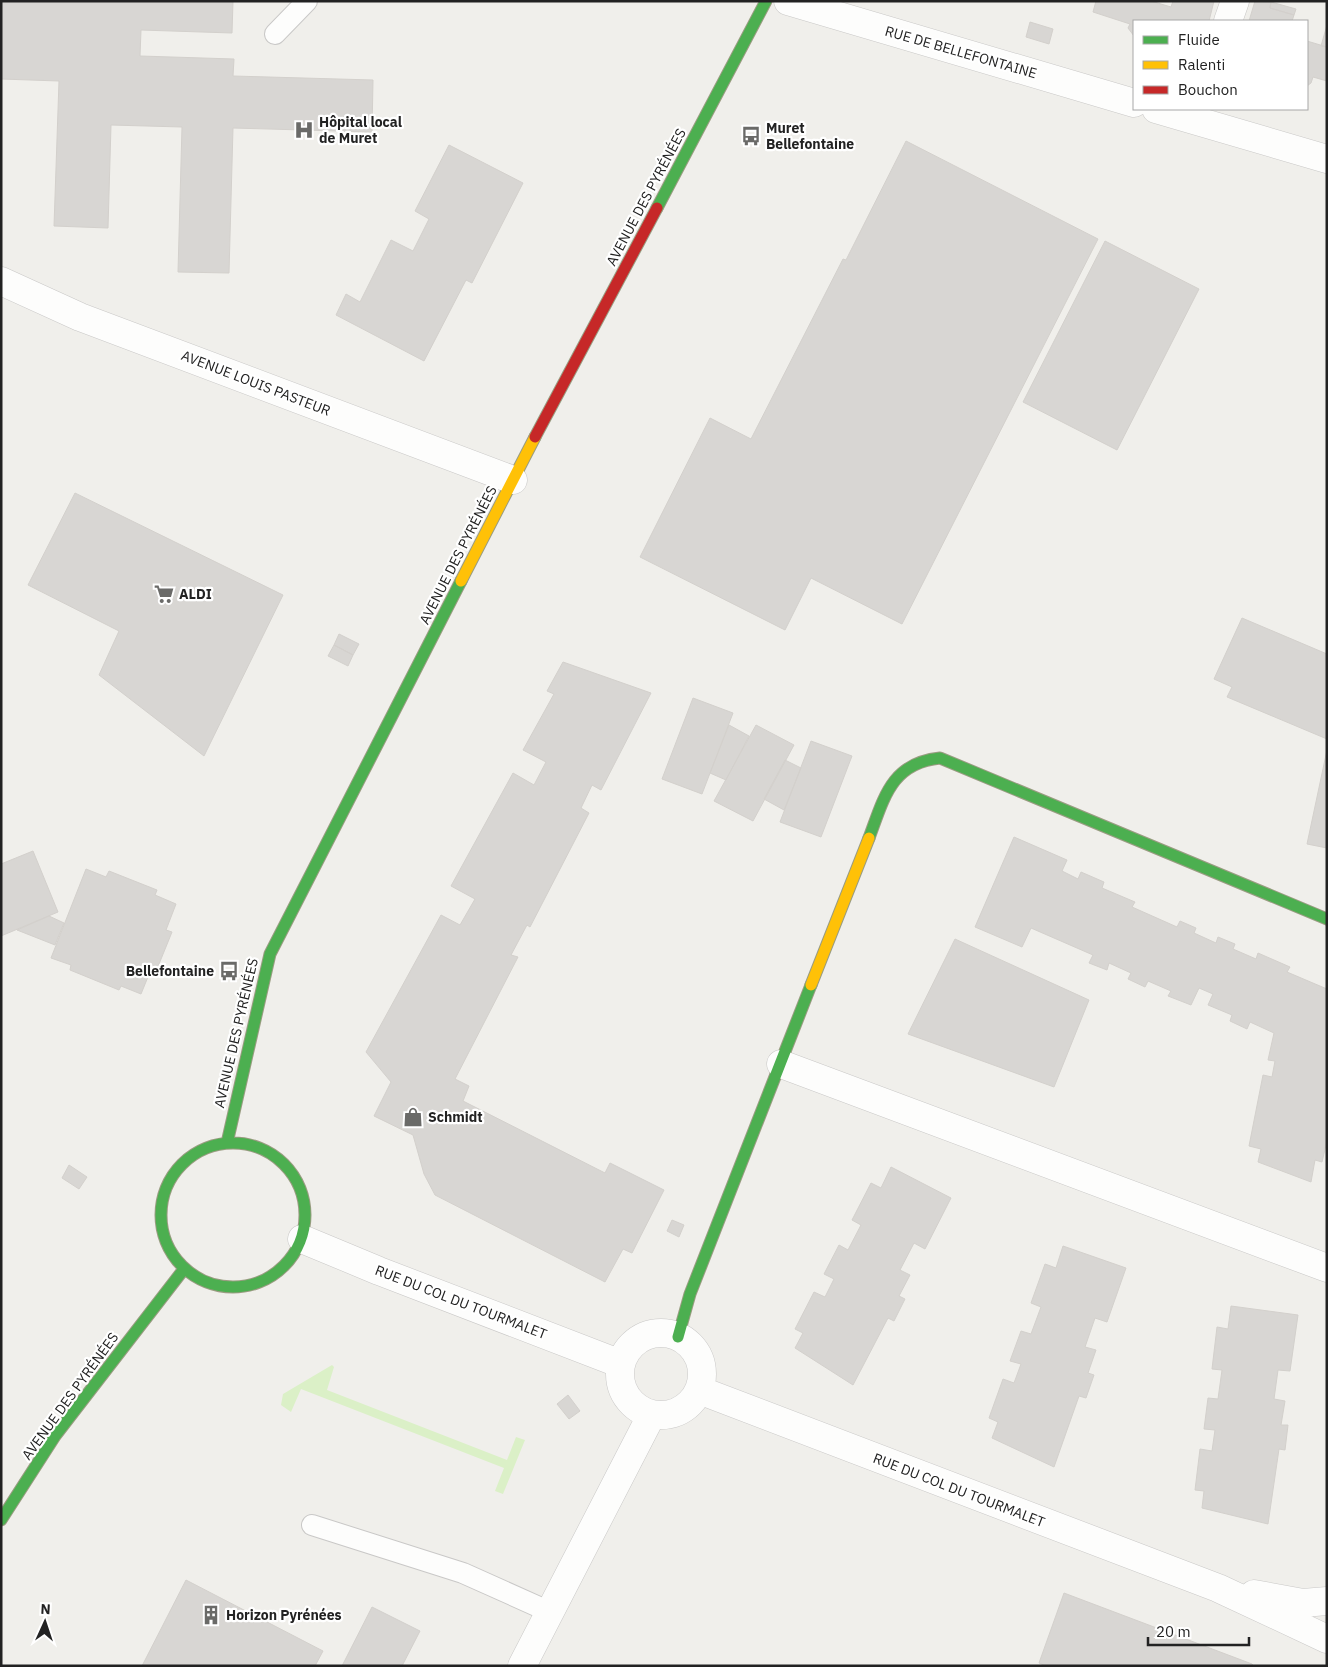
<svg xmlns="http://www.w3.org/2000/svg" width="1328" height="1667" viewBox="0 0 1328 1667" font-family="'IBM Plex Sans',sans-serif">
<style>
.grass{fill:#dbf0c7}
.building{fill:#d8d6d3;stroke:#d3d0cc}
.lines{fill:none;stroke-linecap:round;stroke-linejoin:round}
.lane-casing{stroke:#c9c8c7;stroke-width:22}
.street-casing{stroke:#c9c8c7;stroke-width:29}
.fast-casing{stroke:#999c81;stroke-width:13}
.slow-casing{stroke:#999c81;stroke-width:13}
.jam-casing{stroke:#999c81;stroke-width:13}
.lane{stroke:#fdfdfc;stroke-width:20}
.street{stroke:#fdfdfc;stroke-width:28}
.fast{stroke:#4caf50;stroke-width:11}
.slow{stroke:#ffc107;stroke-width:11}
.jam{stroke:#c62828;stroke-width:11}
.labels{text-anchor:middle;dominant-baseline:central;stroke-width:4.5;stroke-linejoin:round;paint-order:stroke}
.street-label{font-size:14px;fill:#222;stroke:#fff}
.poi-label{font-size:14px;font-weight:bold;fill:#222;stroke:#fff;text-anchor:start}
</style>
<rect width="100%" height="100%" fill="#f0efeb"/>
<path class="grass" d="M332,1365L334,1367L327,1390L507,1460L516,1437L525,1440L503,1494L495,1491L504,1468L301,1389L291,1412L281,1405L283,1394Z"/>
<path class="building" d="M1,1H233L232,33L141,30L140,56L234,59L233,76L373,80L372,132L233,128L229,273L178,272L182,127L111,125L108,228L54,226L59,81L1,79Z
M1096,1H1151L1171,7L1173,1H1214L1209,21H1134V36L1128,28L1130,24L1093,12Z
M1255,1L1271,2L1270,8L1294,15L1292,21H1249Z
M1271,2L1296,9L1294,15L1270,8Z
M1030,22L1053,29L1049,44L1026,37Z
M1327,25V47L1321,46Z
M1307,41L1327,47V81L1313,77L1311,83L1307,86Z
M906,141L1098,239L902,624L811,578L785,630L640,557L710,418L751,439L843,259L846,260Z
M449,145L523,183L472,283L466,280L424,361L336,315L346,294L360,302L391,240L413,251L429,219L415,211Z
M1105,241L1199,289L1117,450L1023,402Z
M75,493L283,595L204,756L99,675L119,631L28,585Z
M1242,618L1327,654V739L1227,697L1232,687L1214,679Z
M339,634L359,644L353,655L334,645Z
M334,645L353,655L348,666L328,656Z
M563,662L651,693L601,790L592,785L581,808L589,813L530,927L527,925L511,955L518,957L455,1079L469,1086L463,1101L605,1173L610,1163L664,1190L632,1253L623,1249L605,1282L435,1195L424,1174L413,1135L374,1116L391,1082L366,1052L441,915L460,925L475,899L451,886L513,773L534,785L546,762L523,750L554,694L547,691Z
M693,698L733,713L702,794L662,779Z
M729,725L749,736L726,780L710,773Z
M756,725L794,745L753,821L714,801Z
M811,741L852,756L821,837L780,822Z
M1327,750V848L1307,844Z
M785,760L801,768L784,810L764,799Z
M1014,837L1067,860L1062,871L1078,879L1081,872L1104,882L1102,888L1135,902L1132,907L1177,927L1180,921L1196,928L1194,933L1216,943L1218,937L1235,944L1233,949L1256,959L1258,953L1290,967L1287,972L1327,989V1141L1322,1162L1315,1160L1311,1182L1258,1162L1261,1149L1249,1146L1263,1075L1272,1077L1275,1061L1268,1060L1274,1033L1250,1022L1247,1029L1230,1021L1232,1015L1208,1005L1213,994L1199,988L1191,1005L1168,996L1171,991L1148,981L1145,987L1128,979L1131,973L1109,963L1107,970L1089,963L1093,955L1031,928L1022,947L975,927Z
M33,851L58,912L1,936V864Z
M86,869L106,877L109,871L157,890L155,895L176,904L166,930L172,932L157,969L152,967L141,994L121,986L119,990L70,970L71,965L51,958Z
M49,916L64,923L55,945L17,930Z
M955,939L1089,1000L1054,1087L908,1034Z
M69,1165L87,1177L79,1189L62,1178Z
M891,1167L951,1198L925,1249L914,1243L900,1270L910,1275L899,1296L905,1299L894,1321L888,1318L853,1385L795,1348L803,1333L795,1329L814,1292L825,1297L834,1279L824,1274L839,1245L848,1250L861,1225L852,1220L871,1183L881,1188Z
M672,1220L684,1225L679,1237L667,1231Z
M1063,1246L1126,1268L1107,1322L1095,1318L1085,1347L1096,1350L1088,1373L1094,1375L1086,1398L1079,1396L1054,1467L992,1438L998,1422L989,1418L1003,1379L1014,1383L1021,1364L1010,1361L1021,1331L1031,1334L1041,1307L1031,1303L1045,1264L1056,1268Z
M1231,1306L1298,1315L1290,1371L1278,1370L1274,1399L1285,1401L1281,1425H1288L1285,1450L1279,1449L1268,1524L1202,1508L1204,1491L1195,1490L1200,1449L1212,1451L1215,1430L1204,1429L1208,1398L1218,1399L1222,1370L1212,1369L1217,1327L1228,1329Z
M568,1395L580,1411L569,1419L557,1404Z
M186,1580L323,1651L315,1666H142Z
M1064,1593L1252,1664L1254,1666H1046L1039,1663Z
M372,1607L420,1631L402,1666H342Z"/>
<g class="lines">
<defs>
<path id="lane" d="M275,34L307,1
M312,1525L463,1573L550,1612"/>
<path id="street" d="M788,1L1134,103
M1228,21L1235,1
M1156,109L1327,159
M1,281L80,317L513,480
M781,1064L1327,1268
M302,1239L379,1271L621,1364
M620 1374a41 41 0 1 1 82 0a41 41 0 1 1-82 0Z
M699,1390L1218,1588L1327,1639
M1254,1594L1303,1603L1327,1601
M522,1666L652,1414"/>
<path id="fast" d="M657,208L766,1
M869,838C884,798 891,763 940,758L1327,919
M161 1215a72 72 0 1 1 144 0a72 72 0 1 1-144 0Z
M227,1143L270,954L461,581
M678,1337L690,1294L811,985
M1,1520L55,1436L184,1269"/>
<path id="slow" d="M461,581L535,437
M811,985L869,838"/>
<path id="jam" d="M535,437L657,208"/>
</defs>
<use href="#lane" class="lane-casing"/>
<use href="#street" class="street-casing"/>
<use href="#fast" class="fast-casing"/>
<use href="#slow" class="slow-casing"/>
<use href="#jam" class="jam-casing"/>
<use href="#lane" class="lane"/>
<use href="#street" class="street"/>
<use href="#fast" class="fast"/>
<use href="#slow" class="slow"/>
<use href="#jam" class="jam"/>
</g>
<defs>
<symbol id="hospital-bare" viewBox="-9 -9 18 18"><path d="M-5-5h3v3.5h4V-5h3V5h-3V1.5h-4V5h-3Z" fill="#6a6a68" stroke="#fff" stroke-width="2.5" paint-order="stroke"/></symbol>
<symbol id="bus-bare" viewBox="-9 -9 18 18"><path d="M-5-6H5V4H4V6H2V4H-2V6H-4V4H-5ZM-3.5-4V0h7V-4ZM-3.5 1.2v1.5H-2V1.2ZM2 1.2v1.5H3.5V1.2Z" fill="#6a6a68" stroke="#fff" stroke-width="2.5" paint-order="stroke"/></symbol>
<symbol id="supermarket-bare" viewBox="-9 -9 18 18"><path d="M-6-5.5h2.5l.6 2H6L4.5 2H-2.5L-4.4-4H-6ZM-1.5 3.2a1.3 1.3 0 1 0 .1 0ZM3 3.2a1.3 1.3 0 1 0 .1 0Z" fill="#6a6a68" stroke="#fff" stroke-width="2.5" paint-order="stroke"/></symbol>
<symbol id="shop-bare" viewBox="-9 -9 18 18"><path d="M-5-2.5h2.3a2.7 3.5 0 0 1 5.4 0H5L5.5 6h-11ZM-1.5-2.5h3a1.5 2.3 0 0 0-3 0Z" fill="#6a6a68" stroke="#fff" stroke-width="2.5" paint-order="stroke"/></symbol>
<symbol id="building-bare" viewBox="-9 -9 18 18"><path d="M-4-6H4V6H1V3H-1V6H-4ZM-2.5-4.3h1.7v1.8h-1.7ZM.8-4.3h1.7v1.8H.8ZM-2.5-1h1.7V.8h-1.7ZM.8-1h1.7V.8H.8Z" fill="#6a6a68" stroke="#fff" stroke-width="2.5" paint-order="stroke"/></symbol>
</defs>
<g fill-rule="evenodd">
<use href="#hospital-bare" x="290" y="116" width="28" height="28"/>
<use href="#bus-bare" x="737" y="122" width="28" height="28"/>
<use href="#supermarket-bare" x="150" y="580" width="28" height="28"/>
<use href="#bus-bare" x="215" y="957" width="28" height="28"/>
<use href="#shop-bare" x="399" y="1103" width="28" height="28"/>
<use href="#building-bare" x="197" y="1601" width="28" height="28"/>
</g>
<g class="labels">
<g class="street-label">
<text transform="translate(961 52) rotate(16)">RUE DE BELLEFONTAINE</text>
<text transform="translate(646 197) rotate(-62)">AVENUE DES PYRÉNÉES</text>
<text transform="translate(256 383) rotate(21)">AVENUE LOUIS PASTEUR</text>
<text transform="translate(458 555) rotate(-63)">AVENUE DES PYRÉNÉES</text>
<text transform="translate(236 1033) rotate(-77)">AVENUE DES PYRÉNÉES</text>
<text transform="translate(461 1302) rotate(21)">RUE DU COL DU TOURMALET</text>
<text transform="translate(70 1396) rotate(-54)">AVENUE DES PYRÉNÉES</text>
<text transform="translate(959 1490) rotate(21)">RUE DU COL DU TOURMALET</text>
</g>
<g class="poi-label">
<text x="319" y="122">Hôpital local<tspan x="319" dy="16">de Muret</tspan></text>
<text x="766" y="128">Muret<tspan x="766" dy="16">Bellefontaine</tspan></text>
<text x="179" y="594">ALDI</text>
<text x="214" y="971" text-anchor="end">Bellefontaine</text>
<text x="428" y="1117">Schmidt</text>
<text x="226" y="1615">Horizon Pyrénées</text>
</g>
</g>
<rect width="1328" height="1667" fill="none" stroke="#222222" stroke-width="5"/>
<rect x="1133" y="20" width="175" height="90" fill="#ffffff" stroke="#a7a7a7"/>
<rect x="1143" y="36" width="25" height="8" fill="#4caf50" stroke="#a7a7a7"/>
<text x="1178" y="45" font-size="15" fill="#222222">Fluide</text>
<rect x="1143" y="61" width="25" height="8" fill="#ffc107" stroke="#a7a7a7"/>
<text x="1178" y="70" font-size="15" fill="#222222">Ralenti</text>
<rect x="1143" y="86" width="25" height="8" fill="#c62828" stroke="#a7a7a7"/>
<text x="1178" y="95" font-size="15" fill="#222222">Bouchon</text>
<g transform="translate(45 1622) rotate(3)" stroke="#ffffff" stroke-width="4" paint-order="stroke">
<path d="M0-4L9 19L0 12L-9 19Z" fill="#222222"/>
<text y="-8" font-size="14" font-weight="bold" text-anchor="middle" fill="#222222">N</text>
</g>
<path d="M1148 1637v8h101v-8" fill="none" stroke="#222222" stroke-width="2.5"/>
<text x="1156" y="1637" font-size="15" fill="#222222" stroke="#ffffff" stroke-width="4" paint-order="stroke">20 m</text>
</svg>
